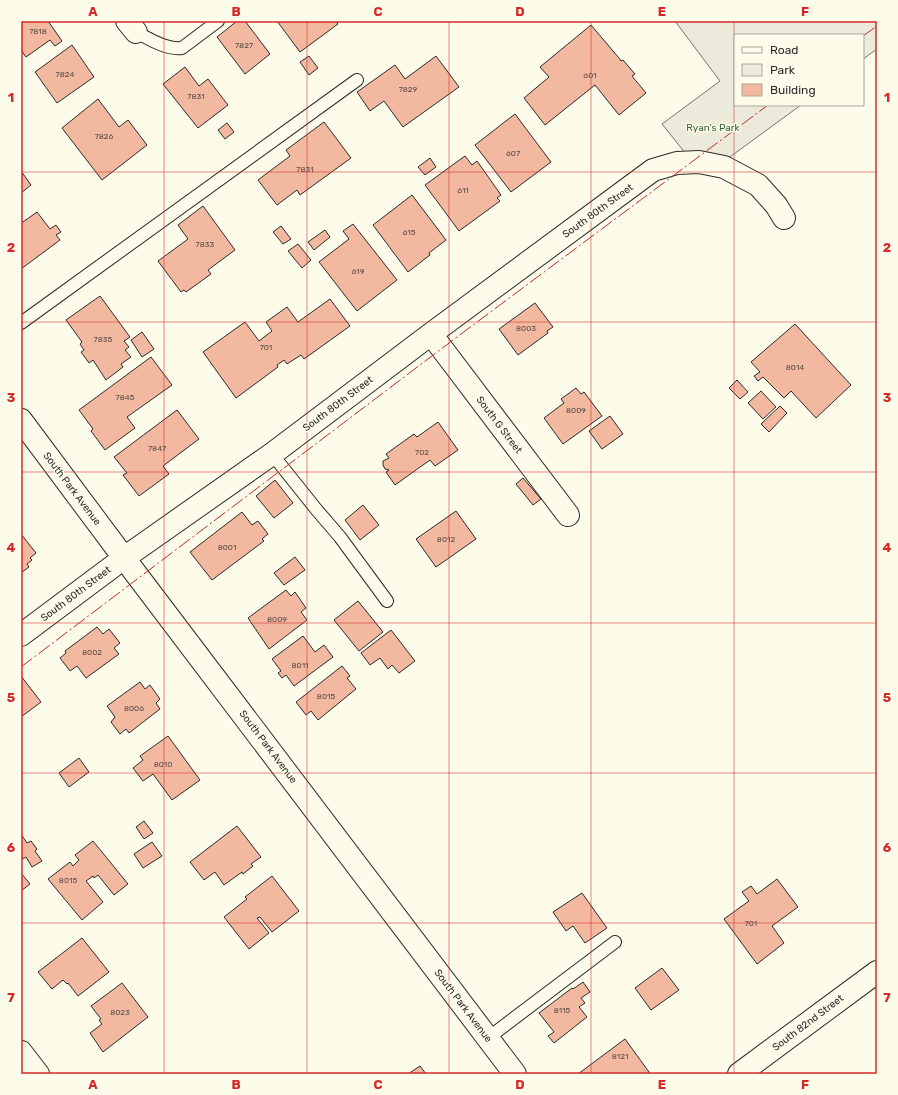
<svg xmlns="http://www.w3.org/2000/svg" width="898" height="1095" viewBox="0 0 898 1095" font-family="Rubik,sans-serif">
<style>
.green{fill:#ecebdb;stroke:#74746e}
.building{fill:#f2b8a0;stroke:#2b2b2b}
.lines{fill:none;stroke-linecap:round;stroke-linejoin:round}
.service-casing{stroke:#2b2b2b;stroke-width:14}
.minor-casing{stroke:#2b2b2b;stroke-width:24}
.secondary-casing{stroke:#2b2b2b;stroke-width:24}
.service{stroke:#fdfbea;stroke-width:12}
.minor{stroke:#fdfbea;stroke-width:22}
.secondary{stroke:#fdfbea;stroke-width:22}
.power{stroke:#c62828;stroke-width:1;stroke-dasharray:14 3 2 3;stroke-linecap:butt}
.grid{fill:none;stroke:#d62828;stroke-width:1;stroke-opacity:0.55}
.labels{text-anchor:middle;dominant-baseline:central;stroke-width:3;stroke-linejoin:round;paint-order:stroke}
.number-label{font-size:8px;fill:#5d4e48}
.park-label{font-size:10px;fill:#34623c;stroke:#fdfbea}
.street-label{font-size:10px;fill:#2b2b2b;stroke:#fdfbea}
.neatline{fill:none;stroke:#d62828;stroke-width:1.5}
.grid-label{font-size:13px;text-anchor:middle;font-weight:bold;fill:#d62828}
</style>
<rect width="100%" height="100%" fill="#fdfbea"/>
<path class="green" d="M675,21H877V49L863,59V35H735V105H801L723,162L686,154L662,124L720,81Z"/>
<path class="building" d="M21,21H48L62,41L55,46L50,40L26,57L21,50Z
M237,21H245L270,54L245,74L217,37Z
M277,21H335L338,24L300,52Z
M591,25L619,58L621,61L623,60L635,74L632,76L646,93L619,115L595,85L545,125L524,98L549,77L540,67Z
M72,45L94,77L57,103L35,72Z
M309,56L318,68L309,75L300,62Z
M436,56L459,87L403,127L384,101L370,111L357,92L395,65L405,79Z
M185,67L199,86L208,79L228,105L198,128L163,84Z
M98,99L119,127L128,120L147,145L102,180L62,128Z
M515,114L551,162L511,192L475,145Z
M324,122L351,158L300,195L297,190L277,205L258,180L290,156L286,150Z
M227,123L234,132L225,139L218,130Z
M465,156L472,165L477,161L501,195L497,198L500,201L459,231L425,185Z
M430,158L436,167L425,175L418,167Z
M21,171L31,185L21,193Z
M412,195L446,240L429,253L430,255L408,272L373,225Z
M203,206L235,250L208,270L211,274L186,292L184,290L181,292L158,261L188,239L178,225Z
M37,212L50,229L56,225L61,232L56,235L60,240L21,269V222L23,221V222Z
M353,224L397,280L357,311L319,262L349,239L343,231Z
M281,226L291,239L283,244L273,232Z
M325,230L330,237L314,250L308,242Z
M298,244L311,260L302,268L288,251Z
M100,296L130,337L124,341L129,347L125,350L131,357L121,364L123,367L106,380L93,360L89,363L81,352L84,350L80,344L82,342L66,320Z
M330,299L350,326L304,359L301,355L287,364L284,360L277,365L278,367L236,398L203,352L245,322L259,341L272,331L266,322L287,307L298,322Z
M535,303L553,327L547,331L548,333L518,355L499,329Z
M795,324L851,385L816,418L791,391L784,398L763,377L758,381L754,376L760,372L751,362Z
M142,332L154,349L142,357L131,340Z
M151,357L172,385L127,417L135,428L105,450L91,431L93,429L79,410Z
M737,380L748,392L740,399L729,388Z
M576,388L581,394L584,392L602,416L563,444L544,418L564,403L561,399Z
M761,391L776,407L763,419L748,403Z
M780,406L787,413L769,432L761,424Z
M177,410L199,439L163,466L169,474L139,496L123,475L127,473L114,457Z
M610,416L623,434L602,449L589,431Z
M438,422L458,450L435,466L430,460L395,485L386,472L389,470L385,469L383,465V461L389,458L386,454L414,434L417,437Z
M523,478L541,499L533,505L516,484Z
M275,480L293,503L274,518L256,496Z
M363,505L379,525L360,540L345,520Z
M456,511L476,539L436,567L416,539Z
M242,512L252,525L258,521L268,534L262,539L264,541L212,580L190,552Z
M21,534L36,553L30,558L32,560L27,564L29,567L21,573Z
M295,557L305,570L284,585L274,573Z
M286,590L291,596L295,592L306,608L301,612L307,620L269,649L248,618Z
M358,601L383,632L359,651L334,620Z
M97,627L103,634L109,629L120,643L114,648L119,654L86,678L77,666L70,671L60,658L66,653L65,651Z
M391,630L415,661L399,673L392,665L388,669L380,658L370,665L361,653Z
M303,636L315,652L324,645L333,657L294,686L286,675L282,678L278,673L281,671L272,659Z
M342,666L350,676L347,678L356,689L318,720L311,711L306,715L296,702Z
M21,676L41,702L21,717Z
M140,682L145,689L150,685L160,699L156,703L160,709L129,733L126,729L120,734L111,722L115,717L107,706Z
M168,736L200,780L172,800L153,774L143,781L133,768L143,760L140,756Z
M79,758L89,772L69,787L59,773Z
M144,821L153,833L144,839L136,827Z
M237,826L261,857L251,864L253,866L243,874L242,872L224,885L215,872L204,880L190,862Z
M21,834L27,843L31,841L37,849L35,851L42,861L32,867L26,857L23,859L21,855Z
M93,841L128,884L114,895L98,875L94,878L93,876L86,881L103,902L82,920L48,879L70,862L73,866L79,860L75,855Z
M152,842L162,856L143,868L134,854Z
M21,873L30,884L21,891Z
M272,876L299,911L272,932L260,917L257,918L269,933L249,949L224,917L247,899L245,897Z
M777,879L798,907L772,926L784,943L757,964L724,919L749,901L742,892L751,886L757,894Z
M582,893L607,928L585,943L573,926L566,931L553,912Z
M82,938L109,972L78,996L68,983L67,984L63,980L52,989L38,972Z
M662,968L679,990L651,1010L635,988Z
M583,982L590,992L581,998L585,1003L579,1007L587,1017L554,1043L548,1036L554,1032L539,1013L572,988L573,989Z
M122,983L148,1017L103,1052L90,1033L102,1024L99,1020L101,1019L91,1006Z
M625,1039L649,1072L646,1074H578Z
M420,1066L426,1074H408Z"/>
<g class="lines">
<defs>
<path id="service" d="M136,32C149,39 167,50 182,48L218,21
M21,323L357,80
M272,454L316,509L340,537L387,601
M488,1038L615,942"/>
<path id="minor" d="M127,21L136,32
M431,334L568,515
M21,420L124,558L515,1074
M21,635L124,558L272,454L431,334L653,170L677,163L699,162L724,167L758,185L776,205L784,218
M739,1074L877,972"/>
<path id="secondary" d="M21,1052L38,1074"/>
</defs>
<use href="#service" class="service-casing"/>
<use href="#minor" class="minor-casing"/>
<use href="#secondary" class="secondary-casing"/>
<use href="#service" class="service"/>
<use href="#minor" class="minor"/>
<use href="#secondary" class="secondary"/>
<path class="power" d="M863,36L877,26
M21,667L457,337L768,105"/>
</g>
<path class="grid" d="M164,21V1074M307,21V1074M449,21V1074M591,21V1074M734,21V1074M21,172H877M21,322H877M21,472H877M21,623H877M21,773H877M21,923H877"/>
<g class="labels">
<g class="number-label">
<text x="38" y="31">7818</text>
<text x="244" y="45">7827</text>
<text x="65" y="74">7824</text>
<text x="590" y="75">601</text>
<text x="408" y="89">7829</text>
<text x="196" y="96">7831</text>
<text x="104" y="136">7826</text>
<text x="513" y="153">607</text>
<text x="305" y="169">7831</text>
<text x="463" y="190">611</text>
<text x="409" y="232">615</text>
<text x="205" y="244">7833</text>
<text x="358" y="271">619</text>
<text x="526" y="328">8003</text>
<text x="103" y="339">7835</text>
<text x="266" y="347">701</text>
<text x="795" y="367">8014</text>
<text x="125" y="397">7845</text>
<text x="576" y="410">8009</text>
<text x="157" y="448">7847</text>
<text x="422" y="452">702</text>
<text x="446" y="539">8012</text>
<text x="227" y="547">8001</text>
<text x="277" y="619">8009</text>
<text x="92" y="652">8002</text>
<text x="300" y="665">8011</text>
<text x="326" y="696">8015</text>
<text x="134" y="708">8006</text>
<text x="163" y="764">8010</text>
<text x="68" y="880">8015</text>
<text x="751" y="923">701</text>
<text x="562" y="1010">8115</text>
<text x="120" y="1012">8023</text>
<text x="620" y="1056">8121</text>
</g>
<g class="park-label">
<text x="713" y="128">Ryan's Park</text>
</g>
<g class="street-label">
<text transform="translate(598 211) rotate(-36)">South 80th Street</text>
<text transform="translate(338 404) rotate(-37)">South 80th Street</text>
<text transform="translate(499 425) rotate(53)">South G Street</text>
<text transform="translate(72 489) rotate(53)">South Park Avenue</text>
<text transform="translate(76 594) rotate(-37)">South 80th Street</text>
<text transform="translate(268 747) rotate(53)">South Park Avenue</text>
<text transform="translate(463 1006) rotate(53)">South Park Avenue</text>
<text transform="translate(808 1023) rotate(-37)">South 82nd Street</text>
</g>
</g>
<rect width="898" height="1095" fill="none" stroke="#fdfbea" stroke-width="44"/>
<rect x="734" y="34" width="130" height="72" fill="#fdfbea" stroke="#a9a89e"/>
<rect x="742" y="47" width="20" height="6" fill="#fdfbea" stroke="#a9a89e"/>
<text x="770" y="54" font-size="12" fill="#2b2b2b">Road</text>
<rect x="742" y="64" width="20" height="12" fill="#ecebdb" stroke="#a9a89e"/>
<text x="770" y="74" font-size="12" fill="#2b2b2b">Park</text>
<rect x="742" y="84" width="20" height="12" fill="#f2b8a0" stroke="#a9a89e"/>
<text x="770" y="94" font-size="12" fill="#2b2b2b">Building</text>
<rect x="22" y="22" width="854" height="1051" class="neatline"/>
<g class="grid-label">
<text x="93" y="16">A</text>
<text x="236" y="16">B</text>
<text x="378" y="16">C</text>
<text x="520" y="16">D</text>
<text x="662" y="16">E</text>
<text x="805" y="16">F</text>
<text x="11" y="102">1</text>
<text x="887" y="102">1</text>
<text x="11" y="252">2</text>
<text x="887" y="252">2</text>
<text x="11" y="402">3</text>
<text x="887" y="402">3</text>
<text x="11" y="552">4</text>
<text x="887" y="552">4</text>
<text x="11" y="702">5</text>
<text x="887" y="702">5</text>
<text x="11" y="852">6</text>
<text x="887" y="852">6</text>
<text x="11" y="1002">7</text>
<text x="887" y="1002">7</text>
<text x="93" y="1089">A</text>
<text x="236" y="1089">B</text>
<text x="378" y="1089">C</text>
<text x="520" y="1089">D</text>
<text x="662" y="1089">E</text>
<text x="805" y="1089">F</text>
</g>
</svg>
